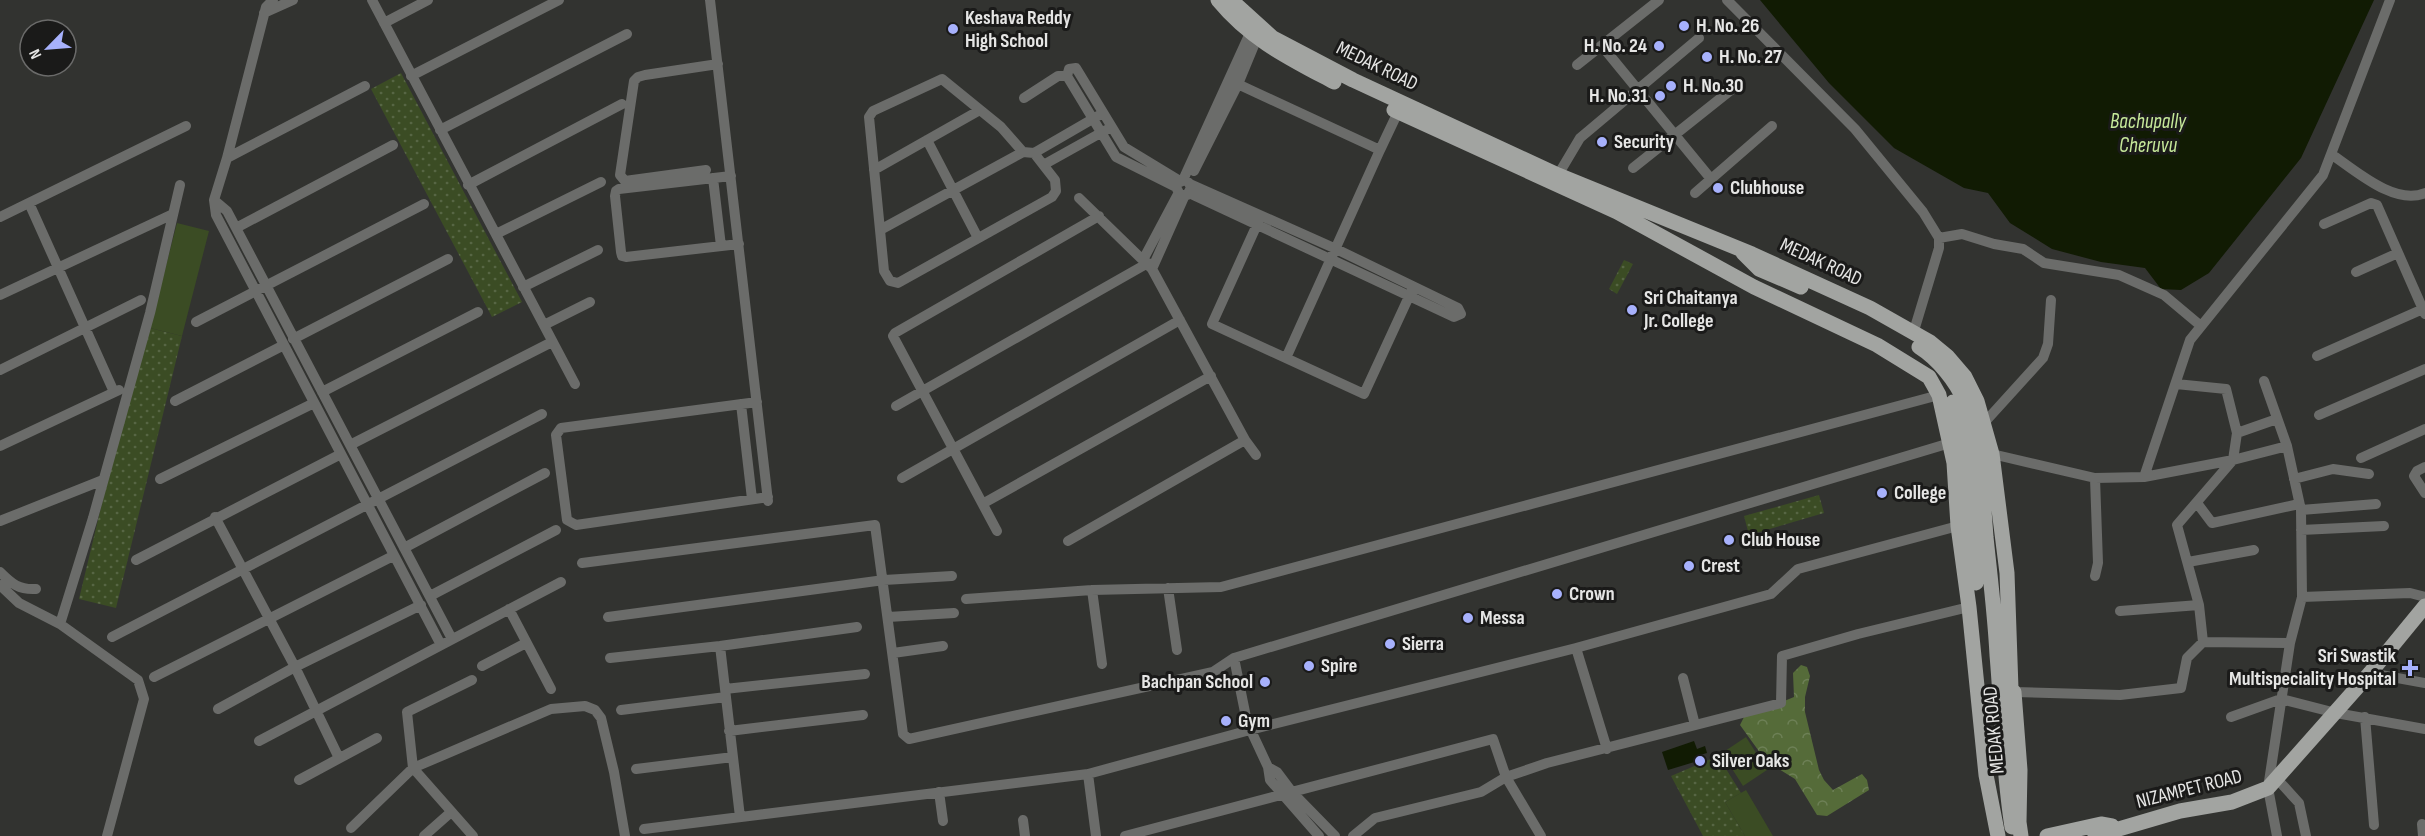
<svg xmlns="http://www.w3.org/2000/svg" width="2425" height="836" viewBox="0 0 2425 836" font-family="'Sofia Sans Condensed',sans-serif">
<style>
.green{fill:url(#green-dots)}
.forest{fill:url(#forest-crowns)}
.pitch{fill:#3b4c24}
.water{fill:#111b03}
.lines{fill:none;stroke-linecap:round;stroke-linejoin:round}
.street{stroke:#6b6c6a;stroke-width:10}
.primary{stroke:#a2a4a1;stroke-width:15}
.poi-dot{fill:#a7b1fc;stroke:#1a1a19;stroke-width:2}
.labels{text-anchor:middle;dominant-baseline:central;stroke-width:6;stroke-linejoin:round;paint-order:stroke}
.poi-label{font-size:20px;font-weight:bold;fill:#e5e5e4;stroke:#1a1a19;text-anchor:start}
.street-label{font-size:20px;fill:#e5e5e4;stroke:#1a1a19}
.water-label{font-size:21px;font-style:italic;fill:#c6e89a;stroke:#1a1a19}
</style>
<defs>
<pattern id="green-dots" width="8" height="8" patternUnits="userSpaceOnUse" patternTransform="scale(1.5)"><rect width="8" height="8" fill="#3b4c24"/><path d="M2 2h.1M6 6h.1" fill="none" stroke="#576644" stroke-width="1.8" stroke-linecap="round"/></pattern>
<pattern id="forest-crowns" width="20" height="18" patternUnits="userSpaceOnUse" patternTransform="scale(1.5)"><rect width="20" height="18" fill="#556b39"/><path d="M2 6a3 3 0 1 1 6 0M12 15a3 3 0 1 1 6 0" fill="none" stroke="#6d8056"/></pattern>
</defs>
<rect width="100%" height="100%" fill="#323330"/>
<path class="green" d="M401,73L522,302L492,317L371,89Z
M1624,260L1633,264L1617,294L1609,289Z
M150,328L182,336L116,608L79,599L109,474Z
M1819,495L1824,513L1749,535L1744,516Z
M1718,756L1741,793L1725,802L1745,836H1703L1671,776Z"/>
<path class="forest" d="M1801,665L1807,667L1810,676L1805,697V712L1819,770L1824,780L1833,790L1862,774L1867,780L1869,790L1827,816L1817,815L1795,779L1766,761L1740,725L1744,717L1794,697L1793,673Z"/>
<path class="pitch" d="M177,223L209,231L182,336L150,328Z
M1746,737L1767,770L1743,786L1722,753Z
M1746,790L1773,836H1745L1725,802Z"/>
<path class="water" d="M1760,0H2374L2301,158L2209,273L2181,290L2161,289L2145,268L2101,262L2052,249L2010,223L1988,193L1964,188L1894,148L1829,83Z
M1694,741L1697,749L1705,746L1707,753L1700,755L1701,760L1668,770L1662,752Z"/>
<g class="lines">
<path class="street" d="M273,0L266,7L227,158L214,200L216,215L441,645
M372,0L575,384
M710,0L768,501
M1727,0L1855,129L1923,212L1939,238V248L1913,334
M264,13L293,0
M384,23L428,0
M1602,46L1711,179
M1577,65L1659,0
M411,76L559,0
M1067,76L1116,157L1176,187L1180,195H1187L1191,188L1189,183L1185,180L1178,183L1176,187
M1067,76L1069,69L1076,68L1124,147L1180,181
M1229,80L1380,150L1286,358
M1024,98L1058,76H1067
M440,130L627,34
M927,140L978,238
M1380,150L1398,112
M1034,153L1055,180L1056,191L1052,197L898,283L890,281L884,271L869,117L873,111L942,79L1001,127L1023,152L1034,153L1103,113
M2331,154C2356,171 2395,206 2425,193
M227,158L365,86
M1045,164L1106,130
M1633,168L1736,86
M706,170L625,181L620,175L634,81L638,77L645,75L718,64
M874,170L980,110
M1194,171L1238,84L1257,38
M1558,175L1580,138L1699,38
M731,176L619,189L616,191L615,196L621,252L622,256L626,257L739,244
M713,178L721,246
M1183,180L1250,33
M468,185L622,104
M1189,193L1454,317L1461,314L1458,308L1334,248L1190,184
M1695,193L1772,126
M1079,198L1152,269L1245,440L1256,455
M214,200L227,211L236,228L452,639
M29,203L114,392
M0,217L186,126
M1260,218L1212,324L1364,394L1412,290
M2324,224L2371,203L2377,205L2425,314
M236,228L393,145
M880,230L1023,152
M496,234L601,182
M1939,238L1962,234L1994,244L2023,249L2044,263L2119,275L2164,295L2201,326
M1144,258L1178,194
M1152,269L1185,195
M2356,272L2398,253
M523,287L598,250
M0,295L173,214
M196,322L424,204
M544,325L590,302
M293,339L448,259
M2317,356L2423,309
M0,370L141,300
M2264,381L2287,446L2301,510L2302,597L2290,643L2268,788L2277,836
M322,392L478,312
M175,401L284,345
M757,402L561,428L556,435L567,520L576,525L768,497
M741,404L752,499
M896,406L1148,263
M2319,415L2425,369
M1984,423L2043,358L2048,344L2051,300
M2237,433L2277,419
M350,445L552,342
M0,446L119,390
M1992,454L2095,478L2144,477L2233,460L2287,446
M2361,458L2425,429
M2425,467L2417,471L2414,476L2425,493
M2144,477L2190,340L2323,175L2390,0
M902,478L1180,320
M160,479L314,403
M2294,479L2333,469L2369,474
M984,503L1211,376
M2197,503L2212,523L2299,504
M2301,510L2376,504
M215,517L295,667L339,758
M0,521L103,480
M2301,530L2384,526
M997,531L893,336L895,333L1099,216
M1068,541L1245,440
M404,548L545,473
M136,560L341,454
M2188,562L2254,550
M582,563L875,525L903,734L909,739L1213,672L1234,658L1950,443
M0,572C12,584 19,590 36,589
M2095,576L2098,563L2095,478
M0,585L19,603L60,624L138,680L144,699L107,836
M1168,588L1177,650
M1092,590L1102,664
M430,596L556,530
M2302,597L2410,593L2425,597
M966,599L1092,590L1221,587L1939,395
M509,609L551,689
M2120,611L2199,605
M608,617L884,580L952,576
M888,617L954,613
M60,624L93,518L150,313L180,185
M112,637L542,414
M2203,642L2290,643
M720,646L740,817
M1576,648L1607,749
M893,653L943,646
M610,658L720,646L857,627
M1234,658L1247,722L1268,767L1270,780L1319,836
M482,666L526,643
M2370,673L2425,683
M154,677L393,556
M1683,678L1695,725
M725,689L865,674
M2014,692L2120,695L2181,688L2187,658L2203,642L2199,605L2177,525L2233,460L2237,433L2226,389L2176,384
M218,709L295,667L421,605
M621,710L726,697
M2231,717L2281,699L2336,713L2425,729
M2365,717L2374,825
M729,731L863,715
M259,741L561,582
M1268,767L1277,772L1292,792L1335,836
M636,769L733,757
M1088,774L1096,836
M299,780L377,738
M2278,780L2299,803L2306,836
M939,792L943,821
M1023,820L1025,836
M2422,824L2423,836
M351,828L413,768L407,712L472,680
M644,829L1088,774L1250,730L1576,648L1771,594L1798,569L1958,526
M424,836L450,813
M473,836L413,768L551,709L585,706L595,710L601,718L614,772L625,836
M1125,836L1493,739L1506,777L1541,836
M1353,836L1375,818L1481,792L1506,777L1547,763L1781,703L1782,656L1858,634L1969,607"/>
<path class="primary" d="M1218,0C1251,40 1289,58 1334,82
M1231,0L1273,38L1353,80L1558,175L1752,254L1870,308L1930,342L1947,356L1965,377L1977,401L1992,454L2007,573L2011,689L2014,692L2020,770L2019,822L2021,836
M1394,110L1617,212L1754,287L1877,345L1929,377L1939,395L1954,463L1958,526L1969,607L1986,775L1998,836
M1743,253L1759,269L1801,287
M1919,347C1938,359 1956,381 1965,402C1980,439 1983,497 1986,537C1990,576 1995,615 1997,655C2002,713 2003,770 2012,827
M1953,402L1957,408L1966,455L1976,583
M2047,836L2101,824L2112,826
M2095,836L2180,811L2232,802L2268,788L2370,673L2425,606"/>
</g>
<g class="poi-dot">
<circle cx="1684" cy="26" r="6"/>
<circle cx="953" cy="29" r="6"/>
<circle cx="1659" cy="46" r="6"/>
<circle cx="1707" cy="57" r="6"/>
<circle cx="1671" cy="86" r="6"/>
<circle cx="1660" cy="96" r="6"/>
<circle cx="1602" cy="142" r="6"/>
<circle cx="1718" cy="188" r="6"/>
<circle cx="1632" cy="310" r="6"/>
<circle cx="1882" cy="493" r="6"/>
<circle cx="1729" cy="540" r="6"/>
<circle cx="1689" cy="566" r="6"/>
<circle cx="1557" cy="594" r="6"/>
<circle cx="1468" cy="618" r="6"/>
<circle cx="1390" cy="644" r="6"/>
<circle cx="1309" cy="666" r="6"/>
<path d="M2407 659h6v6h6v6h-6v6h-6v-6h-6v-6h6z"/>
<circle cx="1265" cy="682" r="6"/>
<circle cx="1226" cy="721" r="6"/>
<circle cx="1700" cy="761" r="6"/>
</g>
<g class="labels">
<g class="poi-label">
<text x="965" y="18">Keshava Reddy<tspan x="965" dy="23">High School</tspan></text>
<text x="1696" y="26">H. No. 26</text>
<text x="1647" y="46" text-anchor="end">H. No. 24</text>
<text x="1719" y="57">H. No. 27</text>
<text x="1683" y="86">H. No.30</text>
<text x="1648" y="96" text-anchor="end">H. No.31</text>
<text x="1614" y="142">Security</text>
<text x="1730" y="188">Clubhouse</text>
<text x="1644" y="298">Sri Chaitanya<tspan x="1644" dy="23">Jr. College</tspan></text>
<text x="1894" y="493">College</text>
<text x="1741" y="540">Club House</text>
<text x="1701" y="566">Crest</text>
<text x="1569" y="594">Crown</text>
<text x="1480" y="618">Messa</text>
<text x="1402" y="644">Sierra</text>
<text x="2396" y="656" text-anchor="end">Sri Swastik<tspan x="2396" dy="23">Multispeciality Hospital</tspan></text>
<text x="1321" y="666">Spire</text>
<text x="1253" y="682" text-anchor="end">Bachpan School</text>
<text x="1238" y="721">Gym</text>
<text x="1712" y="761">Silver Oaks</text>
</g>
<g class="street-label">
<text transform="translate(1377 66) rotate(26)">MEDAK ROAD</text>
<text transform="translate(1821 262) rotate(25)">MEDAK ROAD</text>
<text transform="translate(1994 730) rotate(-95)">MEDAK ROAD</text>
<text transform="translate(2189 789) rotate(-14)">NIZAMPET ROAD</text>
</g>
<g class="water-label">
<text x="2148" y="121">Bachupally<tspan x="2148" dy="24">Cheruvu</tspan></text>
</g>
</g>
<g transform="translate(48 48) rotate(245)"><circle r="28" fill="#1a1a19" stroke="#6b6b6a" stroke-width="1.5"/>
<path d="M0-4.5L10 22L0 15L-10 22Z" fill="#a7b1fc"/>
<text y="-9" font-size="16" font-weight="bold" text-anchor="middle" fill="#e5e5e4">N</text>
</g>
</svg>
